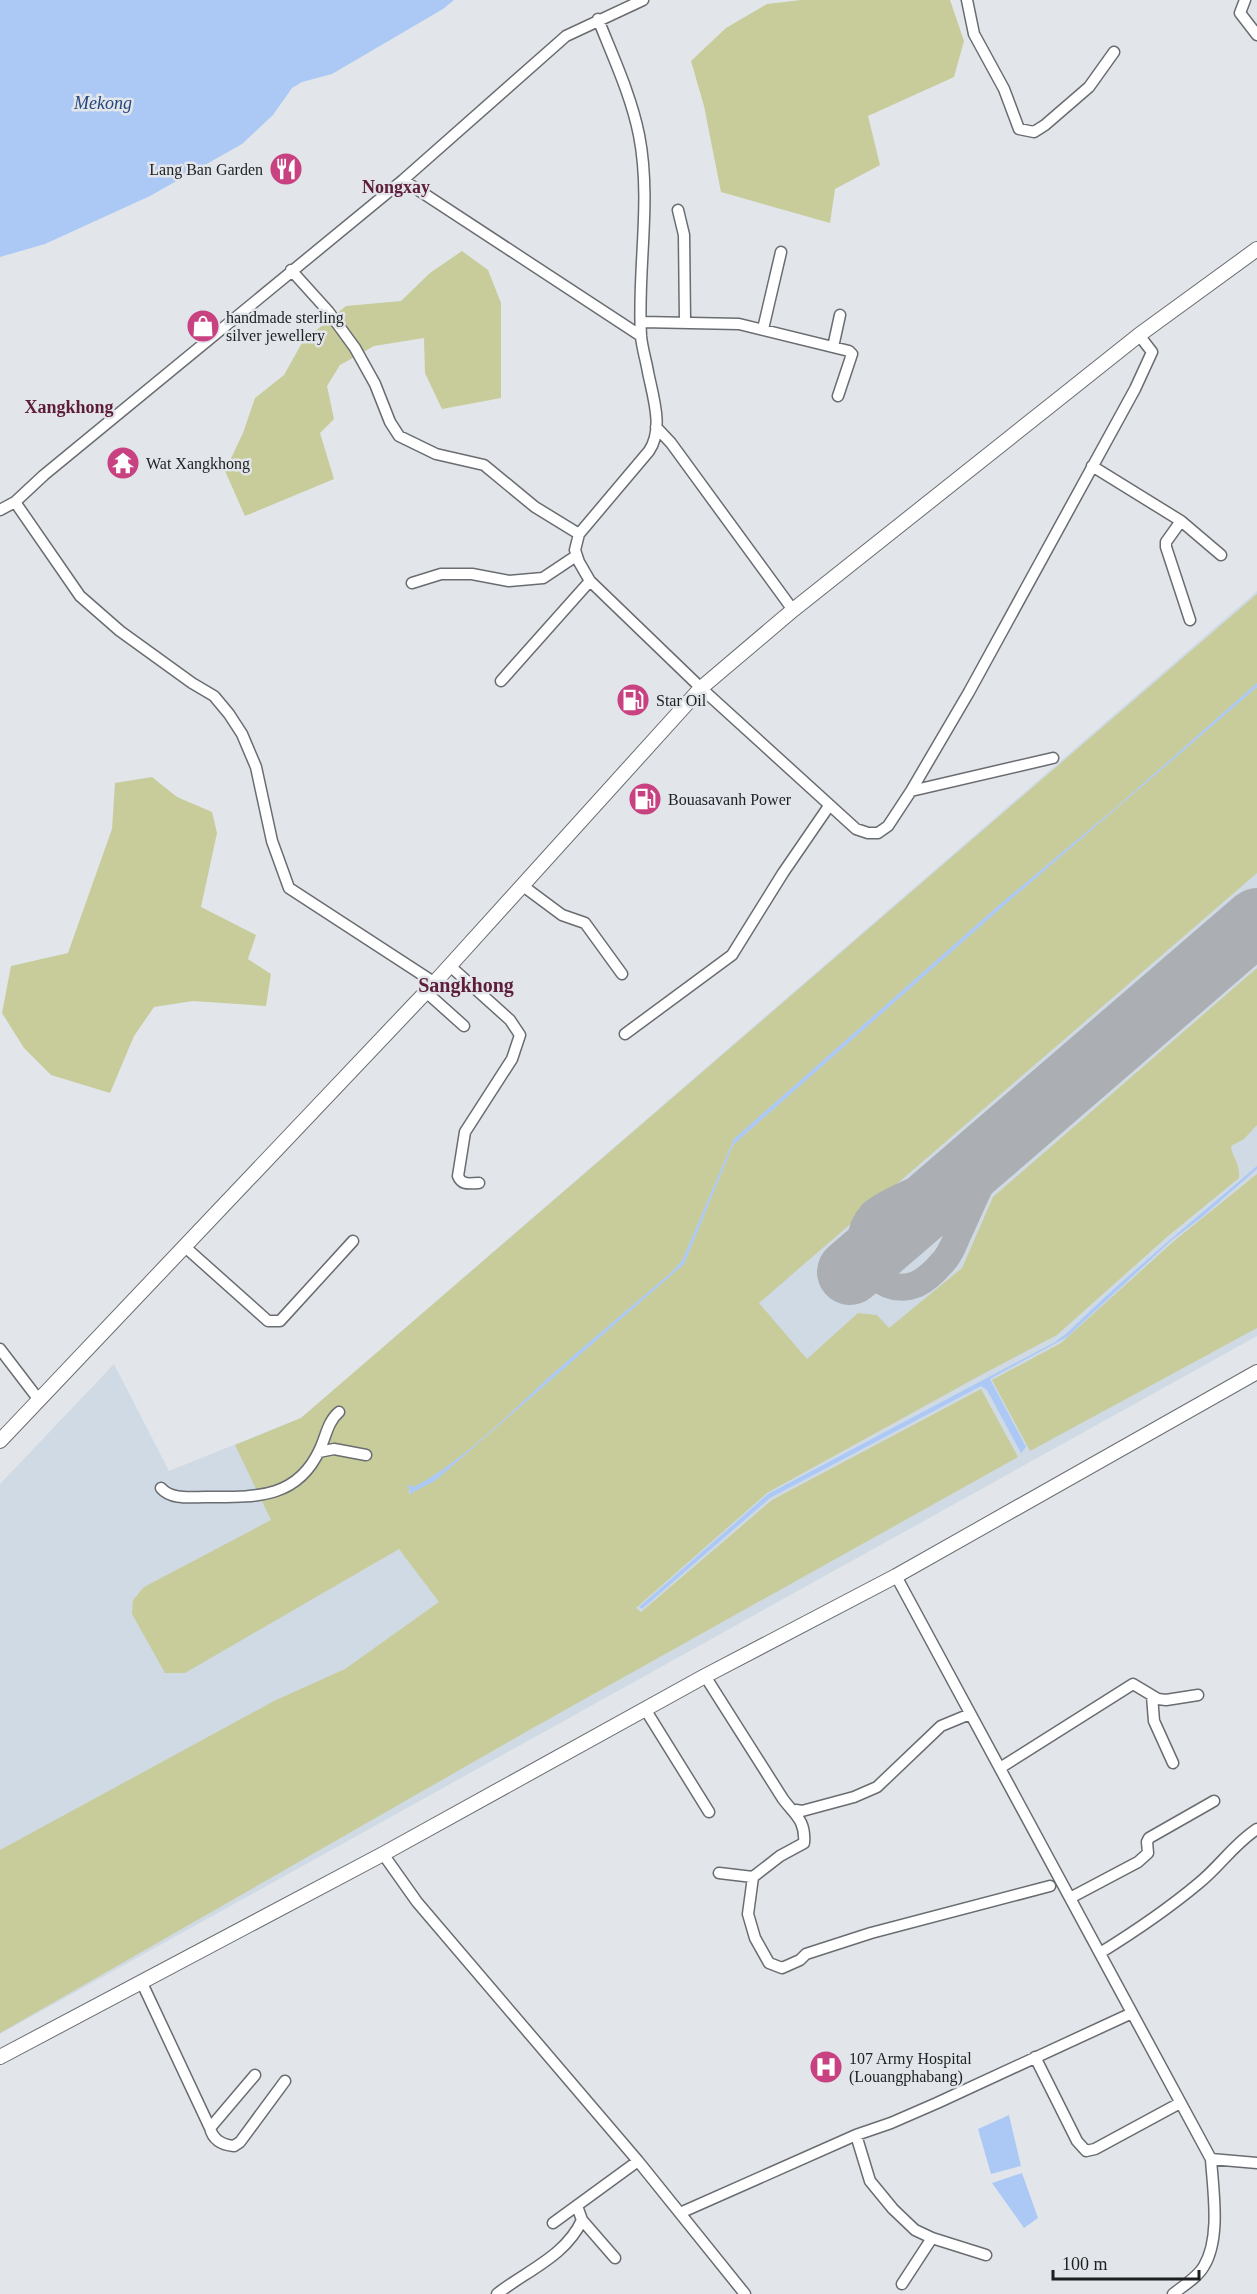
<svg xmlns="http://www.w3.org/2000/svg" width="1257" height="2294" viewBox="0 0 1257 2294" font-family="'Times New Roman',serif">
<style>
.built{fill:#d0dae4}
.green{fill:#c7cc9a}
.water{fill:#acc9f6}
.lines{fill:none;stroke-linecap:round;stroke-linejoin:round}
.taxiway{stroke:#abaeb2;stroke-width:27}
.runway{stroke:#abaeb2;stroke-width:66}
.street-casing{stroke:#696c70;stroke-width:13}
.secondary-casing{stroke:#696c70;stroke-width:16}
.street{stroke:#fff;stroke-width:10}
.secondary{stroke:#fff;stroke-width:14}
.labels{text-anchor:middle;dominant-baseline:central;stroke-width:5;stroke-linejoin:round;paint-order:stroke}
.poi-label{font-size:16px;fill:#1d1f21;stroke:#e2e6ea;text-anchor:start}
.water-label{font-size:18px;font-style:italic;fill:#25487f;stroke:#e2e6ea}
.neighbourhood-label{font-size:18px;font-weight:bold;fill:#5d1d3b;stroke:#e2e6ea}
.quarter-label{font-size:20px;font-weight:bold;fill:#5d1d3b;stroke:#e2e6ea}
</style>
<rect width="100%" height="100%" fill="#e2e6ea"/>
<path class="built" d="M1257,591V1336L0,2034V1484L114,1364L169,1471L301,1418Z"/>
<path class="green" d="M801,0H950L964,41L954,77L868,116L880,165L835,189L830,223L721,192L704,106L691,61L726,28L767,4Z
M462,251L488,270L501,303V398L442,409L425,373L424,338L374,346L340,365L327,386L334,419L320,433L334,479L245,516L225,471L243,433L255,398L284,375L303,341L346,306L401,301L430,273Z
M1257,594V683L1119,805L998,906L734,1139L682,1261L672,1272C630,1308 587,1343 546,1380C505,1418 463,1461 414,1487L409,1485V1494L436,1480L684,1264L733,1145L1001,908L1257,687V873L759,1303L807,1359L858,1313L877,1315L889,1328L962,1268L993,1197L1257,968V1125L1244,1139L1231,1146C1232,1158 1240,1161 1239,1178L1168,1236L1057,1335L981,1375L767,1493L636,1608L641,1612L772,1500L981,1389L1018,1457L531,1729L0,2033V1850L274,1701L345,1669L439,1602L399,1549L185,1673H165L132,1614L133,1600L144,1587L271,1520L235,1445L301,1418Z
M152,777L177,797L212,812L217,833L201,907L256,935L248,959L271,974L266,1006L193,1001L154,1007L134,1036L110,1093L51,1075L24,1048L2,1013L11,966L68,953L112,829L115,783Z
M1257,1174V1328L1030,1451L992,1380L1061,1343L1174,1241Z"/>
<path class="water" d="M0,0H454L443,9L332,74L302,82L292,88L273,115L242,144L150,196L45,244L0,257Z
M1257,683V687L1001,908L733,1145L684,1264L436,1480L410,1494L408,1484L414,1487C463,1461 505,1418 546,1380C587,1343 630,1308 672,1272L682,1261L734,1139L998,906L1119,805Z
M1257,1166V1169L1202,1217L1172,1240L1067,1337L990,1379L1026,1447L1021,1453L987,1390L981,1386L770,1498L642,1609L639,1607L768,1494L1055,1342L1067,1333C1127,1274 1193,1221 1257,1166Z
M1009,2115L1021,2166L991,2174L978,2129Z
M1022,2173L1038,2218L1024,2228L992,2183Z"/>
<g class="lines">
<path class="taxiway" d="M971,1168C952,1175 884,1201 872,1214C843,1245 875,1301 917,1284C925,1280 935,1271 941,1264C951,1255 955,1240 961,1228C972,1203 984,1178 995,1153L1006,1137L1018,1127"/>
<path class="runway" d="M850,1272L1257,921"/>
<defs>
<path id="street" d="M967,0L974,34L1004,89L1019,129L1034,132L1045,125L1089,87L1114,52
M1245,0L1240,13L1257,35
M598,19C613,57 631,95 639,135C652,201 637,270 641,336C642,348 646,360 648,372C653,397 664,429 649,451L579,534L575,550L579,562L590,581L701,688L856,829L868,833H878L888,826L911,791L969,692L1135,389L1152,352L1139,335
M403,180L641,336
M678,210L684,235L685,321
M291,270L328,311L355,348L375,384L390,422L399,436L436,454L484,465L535,507L579,534
M642,322L739,324L849,351L852,354L838,396
M763,329L781,252
M833,347L840,315
M656,427L671,443L793,610
M1092,466L1181,521L1221,555
M15,502L80,596L120,631L192,683L214,696L229,714L242,734L256,767L272,841L289,888L435,983
M0,510L15,502L44,475L403,180L566,36L643,0
M1181,521L1166,542V547L1190,620
M412,583L441,574H472L509,581L543,578L576,556
M501,681L590,581
M911,791L1053,758
M523,886L562,915L585,923L622,974
M450,966L510,1020L520,1035L512,1059L465,1132L458,1176C462,1186 470,1183 479,1183
M426,992L464,1026
M625,1034L732,955L783,873L829,806
M184,1246L268,1321H280L353,1241
M0,1349L39,1400
M319,1452L334,1449L366,1455
M161,1488C171,1500 191,1497 205,1497C254,1497 297,1500 320,1449C326,1436 328,1421 339,1412
M896,1576L1211,2159C1213,2190 1221,2238 1204,2266C1198,2277 1183,2286 1173,2294
M705,1676L783,1799C794,1814 806,1820 804,1843L780,1856L753,1877L748,1914L755,1938L769,1963L782,1968L800,1960L806,1954L871,1933L1050,1886
M1152,1696L1154,1721L1173,1763
M645,1709L709,1812
M1000,1768L1133,1684L1158,1699L1166,1700L1198,1695
M796,1810L802,1811L854,1797L877,1787L941,1726L970,1714
M383,1854L417,1902L638,2161L745,2294
M719,1873L753,1877
M1070,1898L1138,1862L1148,1853L1147,1842L1149,1838L1214,1801
M1100,1953C1134,1932 1168,1909 1199,1883C1220,1866 1234,1844 1257,1829
M142,1983L210,2128C213,2140 222,2145 234,2146L240,2142L285,2081
M1035,2057L1077,2141L1086,2151L1095,2149L1180,2103
M210,2128L255,2075
M856,2135L870,2181L893,2209L915,2230L932,2238L986,2255
M1211,2159L1257,2163
M680,2213L856,2135L891,2123L937,2103L1132,2013
M582,2220L615,2258
M553,2223L638,2161
M902,2284L932,2238
M497,2294C526,2271 566,2256 582,2220L577,2206"/>
<path id="secondary" d="M0,1441L426,992L701,688L793,610L1051,405L1139,335L1257,249
M0,2057L383,1854L705,1676L896,1576L1257,1372"/>
</defs>
<use href="#street" class="street-casing"/>
<use href="#secondary" class="secondary-casing"/>
<use href="#street" class="street"/>
<use href="#secondary" class="secondary"/>
</g>
<defs>
<symbol id="restaurant-disc" viewBox="-11 -11 22 22"><circle r="9.5" fill="#c84282" stroke="#e2e6ea"/><path d="M-5-6h1v4h1v-4h1v4h1v-4h1v5L-1.5 .5V6h-2V.5L-5-1ZM5-6V6H3V1.5H1.5Q1.5-4 5-6Z" fill="#fff"/></symbol>
<symbol id="shop-disc" viewBox="-11 -11 22 22"><circle r="9.5" fill="#c84282" stroke="#e2e6ea"/><path d="M-5-2.5h2.3a2.7 3.5 0 0 1 5.4 0H5L5.5 6h-11ZM-1.5-2.5h3a1.5 2.3 0 0 0-3 0Z" fill="#fff"/></symbol>
<symbol id="temple-disc" viewBox="-11 -11 22 22"><circle r="9.5" fill="#c84282" stroke="#e2e6ea"/><path d="M0-6L5-2H3V0L6.5 2.5H4V6H1.5V3h-3V6H-4V2.5H-6.5L-3 0V-2H-5Z" fill="#fff"/></symbol>
<symbol id="fuel-disc" viewBox="-11 -11 22 22"><circle r="9.5" fill="#c84282" stroke="#e2e6ea"/><path d="M-5.5-6h7V0h2V4h1.3V-2.5L3-4.5l.8-.8L6-3V5H2.5V1h-1V6h-7ZM-4.2-4.7v3.2H.2V-4.7Z" fill="#fff"/></symbol>
<symbol id="hospital-disc" viewBox="-11 -11 22 22"><circle r="9.5" fill="#c84282" stroke="#e2e6ea"/><path d="M-5-5h3v3.5h4V-5h3V5h-3V1.5h-4V5h-3Z" fill="#fff"/></symbol>
</defs>
<g fill-rule="evenodd">
<use href="#restaurant-disc" x="267" y="150" width="38" height="38"/>
<use href="#shop-disc" x="184" y="307" width="38" height="38"/>
<use href="#temple-disc" x="104" y="444" width="38" height="38"/>
<use href="#fuel-disc" x="614" y="681" width="38" height="38"/>
<use href="#fuel-disc" x="626" y="780" width="38" height="38"/>
<use href="#hospital-disc" x="807" y="2048" width="38" height="38"/>
</g>
<g class="labels">
<g class="poi-label">
<text x="263" y="169" text-anchor="end">Lang Ban Garden</text>
<text x="226" y="317">handmade sterling<tspan x="226" dy="18">silver jewellery</tspan></text>
<text x="146" y="463">Wat Xangkhong</text>
<text x="656" y="700">Star Oil</text>
<text x="668" y="799">Bouasavanh Power</text>
<text x="849" y="2058">107 Army Hospital<tspan x="849" dy="18">(Louangphabang)</tspan></text>
</g>
<g class="water-label">
<text x="103" y="103">Mekong</text>
</g>
<g class="neighbourhood-label">
<text x="396" y="187">Nongxay</text>
<text x="69" y="407">Xangkhong</text>
</g>
<g class="quarter-label">
<text x="466" y="985">Sangkhong</text>
</g>
</g>
<path d="M1053 2270v9h146v-9" fill="none" stroke="#1d1f21" stroke-width="3"/>
<text x="1062" y="2270" font-size="18" fill="#1d1f21" stroke="#e2e6ea" stroke-width="4.5" paint-order="stroke">100 m</text>
</svg>
